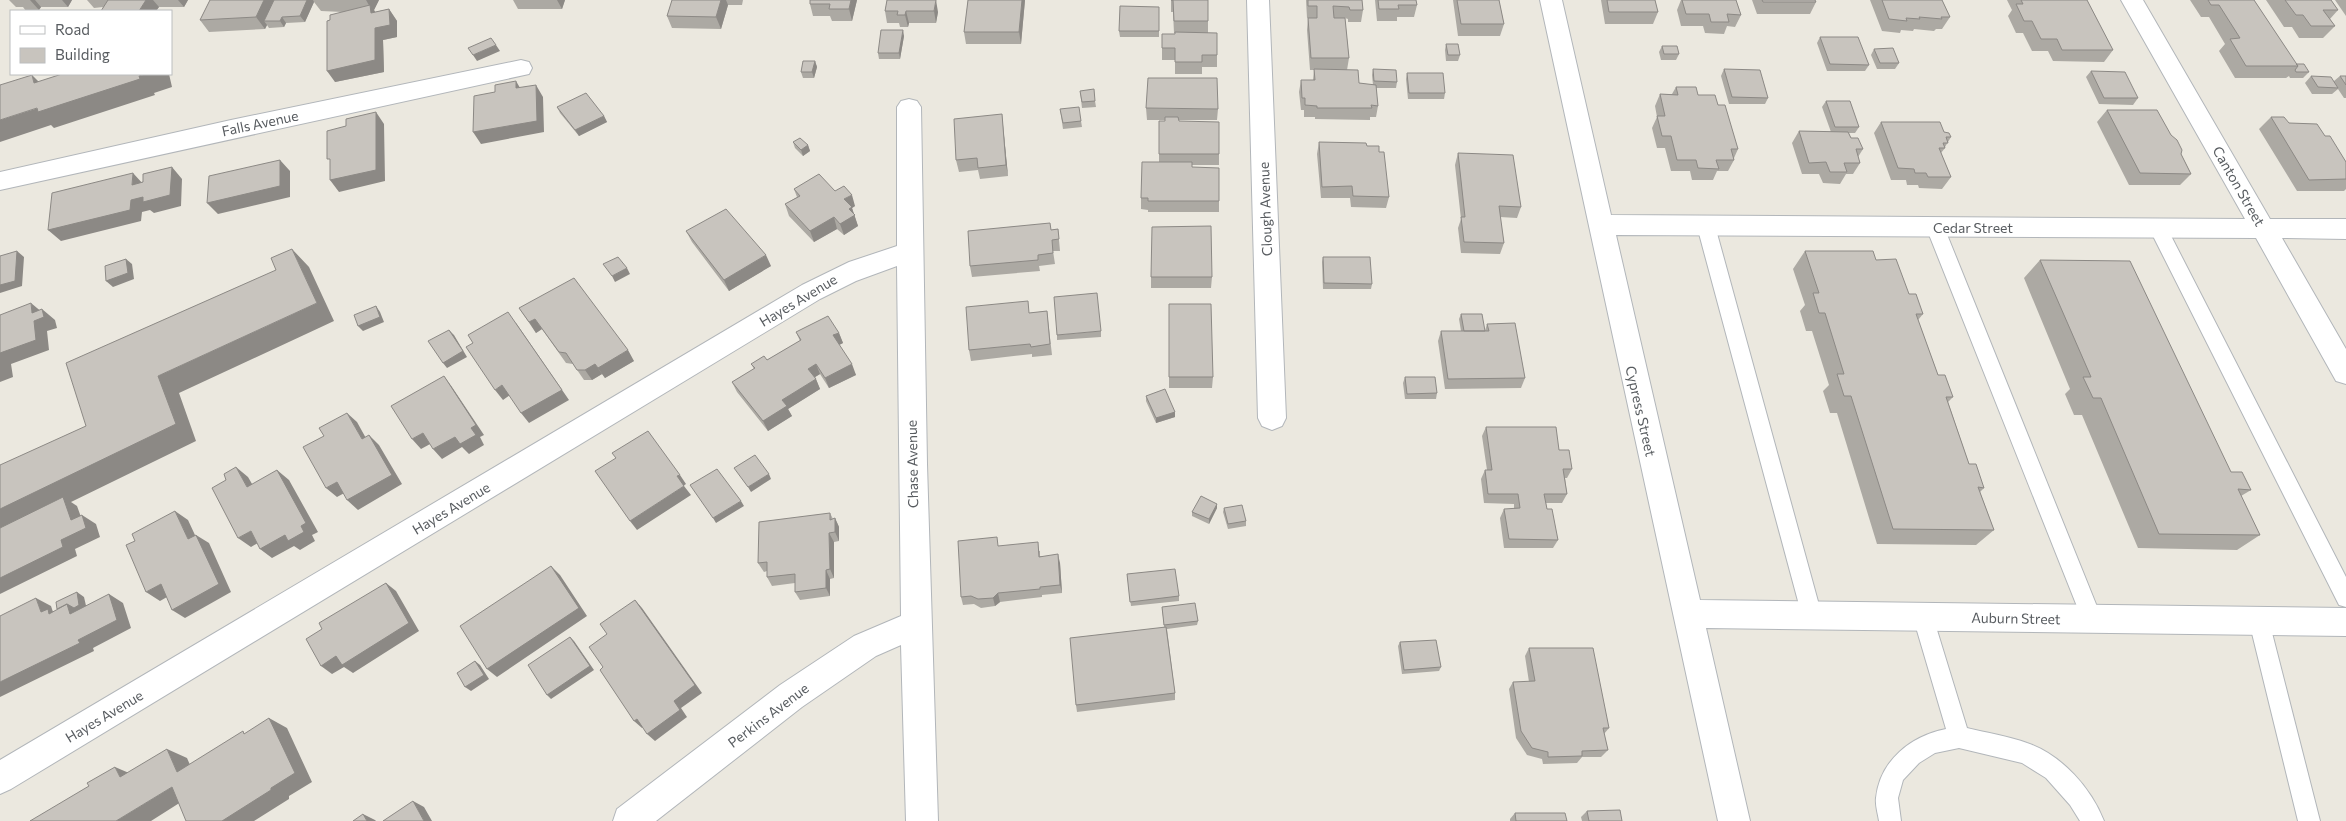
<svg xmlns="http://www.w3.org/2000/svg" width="2346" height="821" viewBox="0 0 2346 821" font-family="Commissioner,sans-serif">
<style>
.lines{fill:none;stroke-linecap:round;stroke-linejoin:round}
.lane-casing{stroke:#b2b6ba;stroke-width:2}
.street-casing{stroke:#b2b6ba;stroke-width:2}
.lane{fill:#fff;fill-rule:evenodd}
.street{fill:#fff;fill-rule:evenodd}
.wall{fill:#aca9a3}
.shaded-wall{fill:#8c8985}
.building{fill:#c8c4be;stroke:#8c8985}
.labels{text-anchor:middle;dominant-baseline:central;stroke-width:4.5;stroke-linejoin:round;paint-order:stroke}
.street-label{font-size:14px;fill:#585c60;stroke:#fff}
</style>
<rect width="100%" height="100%" fill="#ebe8df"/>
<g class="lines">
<defs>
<path id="lane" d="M1706,219L1712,221L1715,226L1822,616L1819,623L1812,626L1805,623L1802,616L1697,226L1700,221Z
M1935,220L1941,222L1944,227L2102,619L2099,626L2092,629L2085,626L2082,619L1926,227L1929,222Z
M2158,221L2164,223L2167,228L2346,577V607L2339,605L2149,228L2152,223Z
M1923,607L1930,610L1933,617L1967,728C1987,733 2008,736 2027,743C2062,755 2091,788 2104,821H2080L2070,805L2046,778L2022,763L1959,748L1935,753L1919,763L1903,780L1898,798L1901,821H1879C1878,814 1875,805 1876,798C1880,760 1911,736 1946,729L1913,617L1916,610Z
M2259,611L2266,614L2269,621L2320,821H2298L2249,621L2252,614Z"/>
<path id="street" d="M1247,0H1269L1286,418L1282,426L1272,430L1262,426L1258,418Z
M1540,0H1562L1611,215L2245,219L2121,0H2143L2270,219H2346V239L2282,238L2346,349V384L2336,381L2256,238L1616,235L1700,600L2346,608V636L1706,628L1750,821H1718Z
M521,60L529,62L532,68L529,74L0,190V172L231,120Z
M909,99L917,101L921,107L927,464L938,821H906L901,645L876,656L802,707L656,821H613L617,809L780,685L854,636L901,616L897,266L856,281L820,299L11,789L0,794V760L802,285L849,262L897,246V107L901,101Z"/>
</defs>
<use href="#lane" class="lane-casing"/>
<use href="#street" class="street-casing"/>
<use href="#lane" class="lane"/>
<use href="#street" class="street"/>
</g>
<path class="wall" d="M9,0H72L68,7H41L39,10L26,11L23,7H16Z
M87,0H188L184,7H159L156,11H101L103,7L94,8Z
M210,0H379L374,10L375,12L389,9L397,21V37L383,40L384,72L335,82L330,20L343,12L321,11L314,2L305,22L286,23L284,27L269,28L267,25L265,29L209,32L200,20Z
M513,0H565L562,9H518Z
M672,0H743L742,5H728L721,29L672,28L667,16Z
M857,0L852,21H832L830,16H813L810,4Z
M887,0L938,12L936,23H909L908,27H900L899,23H887L885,11Z
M968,0H1025L1021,44H966L964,32Z
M1171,0H1208V33L1217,55V67H1202V74H1175V60H1162V34H1175V33H1174L1173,12H1171Z
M1306,0H1362L1363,10L1361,22H1348V19L1345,18L1349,58L1347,70L1359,83L1373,85L1372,75L1373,69L1397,82L1396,88H1376L1378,106L1376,117H1370V120L1315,119V117H1304V110H1301L1299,92L1301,80H1313L1314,70H1310L1307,30L1308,18H1307Z
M1375,0H1416L1417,5L1414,17H1397V21H1377Z
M1453,0H1499L1504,24L1500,36H1458Z
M1601,0H1655L1658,12L1653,24H1605Z
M1681,0H1736L1741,15L1735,27L1727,26L1724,34L1705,33L1703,26H1681L1677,10Z
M1752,0H1815L1816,2L1810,14H1757Z
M1870,0H1942L1950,17L1942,29H1936L1934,31L1914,29L1913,31L1901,30L1900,33L1882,31Z
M2007,0H2087L2113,50L2104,62L2053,61L2048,51H2032L2023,33H2016L2008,16L2012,10Z
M2190,0H2254L2296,64L2309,72L2303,78H2290L2289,76L2286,78H2235L2219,51L2225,44L2209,17H2201Z
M2266,0H2331L2338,10L2330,19L2335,26L2323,38H2299L2292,27H2284Z
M2335,0H2346V16Z
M1159,7V37H1120L1119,31Z
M904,36L900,59H879L878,53Z
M1820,37L1869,65L1865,71H1827L1817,43Z
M1446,44L1460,55L1458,61H1446L1445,50Z
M1662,46L1679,54L1676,60H1661L1659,52Z
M1874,49L1899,63L1895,69H1877L1871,55Z
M815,61L817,67L814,78H803L801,72Z
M1724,69L1768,98L1765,104H1729L1721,76Z
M2091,71L2138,98L2133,105L2099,104L2086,77Z
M1407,73L1445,93L1444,99H1408L1406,79Z
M2311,76L2334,81L2340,76H2346V98H2344L2338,89L2332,94H2312L2305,83Z
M1676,87L1698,95L1718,105L1738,149L1734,158V160L1728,171H1717L1713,180H1692L1690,171H1671L1665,148H1657L1652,128L1657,117L1655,106L1660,94H1672Z
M1080,91L1095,101L1096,107L1082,108Z
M1826,101L1859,127L1855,133H1849L1851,138L1863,149L1858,157L1860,163L1853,174H1846L1840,184L1823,183L1819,174H1802L1792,143L1799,131L1831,132L1822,107Z
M557,107L604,116L607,122L579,136L560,113Z
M1146,108L1218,109L1217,120H1178L1179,121L1219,154V165H1192V167L1219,201V212H1148V210L1141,209V198L1159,162V121H1165V120H1147Z
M1060,109L1081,121L1082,127L1063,129Z
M2107,110L2181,154L2191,174L2180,185H2129L2097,122Z
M1002,114L1008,176L980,179L978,170L959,172L956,160Z
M2271,117L2325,136L2346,162V189L2344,191H2297L2259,129Z
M1881,122L1944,132L1951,137L1945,147V148L1941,153L1951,177L1942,189L1919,188L1918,185H1907L1906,180H1891L1874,133Z
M793,142L808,145L810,151L803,156L795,148Z
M1319,142L1367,146L1379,152L1389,197L1386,208L1351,207L1350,198H1321L1317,154Z
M1458,153L1521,207L1517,218L1500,217L1504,243L1500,254L1461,253L1458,228L1461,219L1455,165Z
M794,189L835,191L855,206L852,208L858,226L844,235L837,229L814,242L789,216L785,204L797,197Z
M1058,229L1060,251H1053L1055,264L1039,266L1040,271L972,277L970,266L1051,230Z
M686,231L771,266L729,291L692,242Z
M1805,251L1876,260L1909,294L1923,314L1918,320L1938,375L1953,397L1948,402L1969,464L1984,488L1980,492L1994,530L1976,545L1877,544L1837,413H1830L1823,391L1829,385L1812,331H1806L1800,311L1805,305L1793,269Z
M1323,257L1372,284L1371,289H1323L1322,262Z
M2040,260L2231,472L2251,490L2241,496L2260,535L2237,550L2138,548L2082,415H2074L2065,394L2070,389L2024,278Z
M1151,277H1212L1211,288H1151Z
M1169,304L1213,377L1212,388H1169Z
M519,308L634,361L605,378L602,374L592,380H584L573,364L566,363L542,329L536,333Z
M1047,311L1052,355L1032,357V354L971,361L969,350L1030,313Z
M1461,314L1485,331L1487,324L1525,378L1521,388L1445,389L1438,341L1441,331H1461L1459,319Z
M1101,331V337L1057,340V335Z
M796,332L839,333L843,343L839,345L856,375L829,388L820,374L815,377L820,389L788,409L792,416L768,431L737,392L732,382L754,369L751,364L767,360L800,341Z
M1405,377L1437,393L1436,399H1405L1403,383Z
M1146,396L1175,412V417L1156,423L1146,401Z
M1486,427L1559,450L1572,469L1567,478H1565L1567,494L1562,503H1546L1547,509L1558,540L1553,548H1504L1500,518L1504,509H1514V504L1484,503L1481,479L1485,470H1487L1482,436Z
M1217,504V508L1209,524L1192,516V512Z
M1224,508L1246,521V526L1228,529L1223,512Z
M830,513L833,519L835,518L839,527V541L834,542V578L830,579V596L800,600L795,592V583L772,586L767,577V571L764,572L758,563Z
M1000,546L1040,551V556L1060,563L1062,593L1042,595V597L1000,602L995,606L981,608L974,604L963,605L961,597Z
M1127,574L1179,596V601L1131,606Z
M1162,607L1198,621L1197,625L1167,629L1175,693V700L1077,712L1076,705L1164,627Z
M1400,642L1441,667L1439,671L1402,674L1398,646Z
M1529,648L1609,728L1604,734L1608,750L1601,757H1582L1577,763L1543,764L1542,759L1527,755L1516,738L1509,689L1513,682H1529L1525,656Z
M1587,811L1622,821H1582L1581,817Z
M1515,813L1567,821H1510V819Z"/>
<path class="shaded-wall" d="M30,0H35L41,7L39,10Z
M62,0H72L68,7Z
M146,0H153L159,7L156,11H139Z
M178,0H188L184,7Z
M264,0H276L264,21L267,25L265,29L256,17Z
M307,0H313L314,2L305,22L300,16Z
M366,0H379L374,10L378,17L371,13L370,7Z
M557,0H565L562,9Z
M721,0H726L728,5L721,29L716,17Z
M851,0H857L852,21L849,9Z
M936,0L938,12L936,23L934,11Z
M1022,0H1025L1021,44L1019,32Z
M389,9L397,21V37L383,40L384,72L335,82L327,71L375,28Z
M906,11L909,23L908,27L905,15Z
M282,17L286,23L284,27L280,21Z
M903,30L904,36L900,59L899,53Z
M496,45L500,51L477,61L473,55Z
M815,61L817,67L814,78L812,72Z
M146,74H169L172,87L154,93L155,95L54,128L51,125L0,142V120Z
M32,75L49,92L34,83Z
M516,81L523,93L516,88Z
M536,85L543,97L544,132L481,144L473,132Z
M376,112L384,124L385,181L339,192L330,180Z
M1002,114L1003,126L1008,176L1006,165Z
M604,116L607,122L579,136L575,130Z
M808,145L810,151L803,156L801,150Z
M280,160L290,171V197L218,214L207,203Z
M172,167L182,179L181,206L154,213L150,210L142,212L141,221L61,241L48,230Z
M133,173L144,185H132Z
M852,195L855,206L852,208L858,226L844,235L840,224L844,199Z
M834,217L837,229L814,242L810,231Z
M292,249L309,267L334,321L179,393L196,441L71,502L77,506L85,528L82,515L96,524L100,537L75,549L77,556L0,594V509L158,376L317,303Z
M17,251L24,257L22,286L0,293V285Z
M766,255L771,266L729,291L724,280Z
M126,259L132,264L134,279L113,287L106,281Z
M627,268L630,274L615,282L612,276Z
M31,303L43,313L42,309L55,320L57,328L47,331L49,350L11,364L13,377L0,382V353L32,313Z
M376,306L380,312L384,322L363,331L358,326Z
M535,319L542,329L536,333L529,322Z
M516,323L569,400L529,423L521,413Z
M449,330L454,335L467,357L447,368L443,363Z
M839,333L843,343L837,346L833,335Z
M628,350L634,361L605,378L598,368Z
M595,364L602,374L592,380L585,370Z
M816,364L820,374L812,379L808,369Z
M852,364L856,375L829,388L825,378Z
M444,376L452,387L484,435L480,437L484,445L469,454L462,447L442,459L433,449L471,428Z
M816,379L820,389L788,409L792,416L768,431L763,421L782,400Z
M502,385L510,395L503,400L495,390Z
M1175,412V417L1156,423V418Z
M347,413L357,422L372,449L362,439Z
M423,433L432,443L421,449L412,439Z
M369,435L379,445L402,484L358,510L347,500Z
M236,467L248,477L259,496L247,487Z
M277,470L289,480L318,532L312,535L315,541L300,550L294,546L272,558L260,549Z
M769,474L771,479L751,492L748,487Z
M680,475L686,484L683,486L677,476Z
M337,482L348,491L337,497L326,488Z
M684,486L691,495L637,530L630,521Z
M741,501L744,506L716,523L713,518Z
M1217,504V508L1209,524V519Z
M175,511L188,520L201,548L188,539Z
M835,518L839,527V541L835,532Z
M251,531L263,540L251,547L238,538Z
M829,533L834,542V578L830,569Z
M196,535L209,543L231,592L185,618L172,610Z
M1058,554L1060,563L1062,593L1060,585Z
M551,566L560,575L587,616L497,677L487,669Z
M826,570L830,579V596L826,588Z
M386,583L396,591L419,631L353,673L344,667L332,674L321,666Z
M161,584L174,593L160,601L146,592Z
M77,592L84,597L87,610L66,619L67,604Z
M998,593L1000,602L995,606L993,598Z
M109,594L123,603L131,628L93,648L94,651L0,697V682L78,640Z
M36,598L51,606L53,612L63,617L41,612Z
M635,600L642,608L702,693L681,708L687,717L655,741L647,734L674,701Z
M570,637L574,641L594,670L551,699L547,695Z
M475,661L480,665L489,679L471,691L465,687Z
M269,718L287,728L312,782L289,796V799L254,821H222Z
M637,719L644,726L642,728L634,721Z
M167,749L187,758L197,781L177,772Z
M115,767L136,776L120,777Z
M172,787L192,795L151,821H116Z
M413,801L424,807L432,821H424Z
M363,814L375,820L376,821H367Z"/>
<path class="building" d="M108,0H146L139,11H101Z
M210,0H264L256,17L200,20Z
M274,0H307L300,16L282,17L280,21H264Z
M672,0H721L716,17L667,16Z
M810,0H851L849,9H829L830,4H810Z
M887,0H936L934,11H906L905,15H897L898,11H885Z
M968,0H1022L1019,32H964Z
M1171,0H1208V21H1174L1173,0Z
M1308,0H1362L1363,10H1350L1349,7L1333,6L1334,18H1345L1349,58H1311L1308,18H1317V6H1308Z
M1378,0H1416L1417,5H1398L1399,9H1379Z
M1457,0H1499L1504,24H1461Z
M1607,0H1655L1658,12H1609Z
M1682,0H1736L1741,15L1727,14L1729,22H1711L1709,14H1686Z
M1762,0H1815L1816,2H1763Z
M1882,0H1942L1950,17H1941L1942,19L1919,17L1920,19L1906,18L1907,21L1889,19Z
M2021,0H2087L2113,50H2062L2057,39H2041L2032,21H2024L2016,4H2023Z
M2208,0H2254L2298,66H2246L2230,39L2240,38L2219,5H2211Z
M2285,0H2331L2338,10H2323L2335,26H2311L2303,15H2296Z
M370,5L371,13L389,9L390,25L375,28V60L327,71V21L330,20V15Z
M1120,6L1159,7V31H1119Z
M881,30H903L899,53H878Z
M1175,32L1217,33V55H1202V62H1175V48H1162V34H1175Z
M1820,37H1858L1869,65L1830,64Z
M491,38L496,45L473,55L468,48Z
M1446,44H1458L1460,55H1448Z
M1662,46H1677L1679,54H1664Z
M1893,48L1899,63H1880L1874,49Z
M803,61H815L812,72H801Z
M2296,64H2304L2309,72H2296L2295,70L2298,66Z
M1314,69L1358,70L1359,83L1376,85L1378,106L1371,105L1372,108H1317V106L1305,105V98H1302L1301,80H1315Z
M1373,69L1396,70L1397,82L1374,81Z
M1724,69L1760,70L1768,98L1732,97Z
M2091,71L2125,72L2138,98H2104Z
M1407,73H1443L1445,93H1409Z
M62,74H146L139,76L140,79L38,112L37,108L0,120V85L32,75L34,83Z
M2311,76L2331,77L2338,88L2318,87Z
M2340,76H2346V85Z
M1148,78H1217L1218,109L1146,108Z
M516,81V88L536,85L537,121L473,132L474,96L495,92V85Z
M1676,87H1696L1698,95H1715L1718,105H1725L1738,149H1731L1734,160H1716L1719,169L1698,168L1696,160H1677L1671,136H1662L1657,116H1665L1660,94L1678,95Z
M1094,89L1095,101L1082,102L1080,91Z
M586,93L604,116L575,130L557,107Z
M1826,101H1850L1859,127H1835Z
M1079,107L1081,121L1063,123L1060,109Z
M2107,110H2157L2171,135L2177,140L2182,150L2181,154L2191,174L2140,173Z
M376,112V170L330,180V159H327V131L346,126V119Z
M1002,114L1006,165L978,168L977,158L956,160L954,119Z
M1165,117H1178L1179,121L1219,122V154H1159V121H1165Z
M2271,117H2284L2289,123L2317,124L2325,136H2330L2346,162V179L2309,180Z
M1881,122H1940L1944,132L1949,133L1951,137H1946L1948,143H1943L1945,148H1939L1951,177H1928L1926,173H1915L1914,169L1898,168Z
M1799,131L1848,132L1851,138H1858L1863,149H1856L1860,163H1844L1847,172H1830L1826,162L1809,163Z
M800,138L808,145L801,150L793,142Z
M1319,142L1366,143L1367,146H1379V152H1384L1389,197L1353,196L1352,186L1322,187Z
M1458,153L1513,155L1521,207L1499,206L1504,243L1464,242L1461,217H1465Z
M280,160V186L207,203L209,176Z
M1142,162H1192V167L1219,168V201H1148V198H1141Z
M172,167L170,195L143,202V197L131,200L130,210L48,230L52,193L133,173L132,185L143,182V174Z
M819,174L835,191L844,186L852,195L844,199L852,207L849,209L855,215L840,224L834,217L810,231L785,204L800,196L794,189Z
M726,209L766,255L724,280L686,231Z
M1050,223L1051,230L1058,229L1059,239L1052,240L1053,253L1038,255V260L970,266L968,231Z
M1211,226L1212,277H1151L1152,227Z
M292,249L317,303L158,376L176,424L0,509V465L86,426L66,363L276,270L271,258Z
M17,251L15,281L0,285V256Z
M1805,251H1873L1876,260L1896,259L1909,294H1916L1923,314H1916L1938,375H1945L1953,397H1946L1969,464H1976L1984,488L1978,487L1994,530L1893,529L1851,396H1844L1837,374H1844L1825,313H1819L1813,293H1819Z
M618,257L627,268L612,276L603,264Z
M1323,257H1370L1372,284L1324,283Z
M126,259L128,273L106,281L105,266Z
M2040,260L2130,261L2231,472H2242L2251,490L2238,489L2260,535L2159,534L2101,398H2093L2083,377H2091Z
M574,278L628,350L598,368L595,364L585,370H577L566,353L559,352L535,319L529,322L519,308Z
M1097,293L1101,331L1057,335L1054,297Z
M1028,301L1029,313L1047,311L1050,344L1031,347L1030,344L969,350L966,307Z
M31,303L32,313L42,309L44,317L34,321L36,340L0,353V315Z
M1169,304H1211L1213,377H1169Z
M376,306L380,317L358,326L354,315Z
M508,312L562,390L521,413L502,385L495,390L466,347L473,343L468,335Z
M1461,314H1482L1485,331H1464Z
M828,316L839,333L833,335L852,364L825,378L816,364L808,369L816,379L782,400L787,406L763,421L732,382L755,368L751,364L764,356L767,360L801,340L796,332Z
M1515,323L1525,378L1448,379L1441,331H1489L1487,324Z
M449,330L463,351L443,363L428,341Z
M444,376L476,425L471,428L476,435L460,444L455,437L433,449L423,433L412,439L391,406Z
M1405,377H1435L1437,393L1407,394Z
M1165,389L1175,412L1156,418L1146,396Z
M347,413L362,439L369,435L392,475L347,500L337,482L326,488L303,447L324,436L319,428Z
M1486,427H1556L1559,450H1569L1572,469H1563L1567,494H1544L1547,509H1552L1558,540L1509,539L1504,509L1520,508L1518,494H1488L1485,470H1492Z
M648,431L680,475L677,476L684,486L630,521L595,471L616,458L612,453Z
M755,455L769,474L748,487L734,468Z
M236,467L247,487L277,470L306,523L301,526L304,532L288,541L285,535L260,549L251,531L238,538L212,488L226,480L224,474Z
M717,469L741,501L713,518L690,485Z
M1201,496L1217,504L1209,519L1192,512Z
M63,497L71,520L82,515L86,528L61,540L63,547L0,578V528Z
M1242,505L1246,521L1228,524L1224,508Z
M175,511L188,539L196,535L219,584L172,610L161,584L146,592L126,545L135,541L132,534Z
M830,513V520L835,518V532L829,533L830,569L826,570V588L795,592V574L767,577V562L758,563L759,522Z
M997,537L998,546L1038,542L1039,557L1058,554L1060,585L1040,587V589L998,593L993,598L978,599L971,596L961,597L958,541Z
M551,566L579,608L487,669L460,626Z
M1175,569L1179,596L1130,602L1127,574Z
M386,583L409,623L342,665L336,656L321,666L306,639L322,629L319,623Z
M77,592L79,605L74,608L67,604L57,609L56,602Z
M109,594L117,620L78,640L80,643L0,682V616L36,598L41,612L48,609L49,614L67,604L70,614Z
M635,600L695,685L674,701L680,710L647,734L637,719L634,721L600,670L603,667L589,647L607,634L600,624Z
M1195,603L1198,621L1164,625L1162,607Z
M1166,627L1175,693L1076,705L1070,638Z
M570,637L590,666L547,695L528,665Z
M1436,640L1441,667L1404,670L1400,642Z
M1529,648H1593L1609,728H1603L1608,750L1582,751V756L1548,757V752L1532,748L1521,731L1513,682L1535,681Z
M475,661L484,675L465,687L457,673Z
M269,718L295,773L271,788V790L222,821H186L172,787L116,821H30L89,786L87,783L115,767L120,777L167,749L177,772L243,731L244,734Z
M413,801L424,821H383Z
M1620,810L1622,821H1589L1587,811Z
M1515,813H1565L1567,821H1516Z
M363,814L367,821H353Z"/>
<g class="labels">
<g class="street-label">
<text transform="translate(260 123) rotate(-12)">Falls Avenue</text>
<text transform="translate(2239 186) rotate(60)">Canton Street</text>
<text transform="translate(1265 209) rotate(-92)">Clough Avenue</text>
<text x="1973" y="227">Cedar Street</text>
<text transform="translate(798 300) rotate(-31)">Hayes Avenue</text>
<text transform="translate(1641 411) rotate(77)">Cypress Street</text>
<text transform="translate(912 464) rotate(-91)">Chase Avenue</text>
<text transform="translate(451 508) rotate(-31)">Hayes Avenue</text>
<text transform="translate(2016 618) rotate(1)">Auburn Street</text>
<text transform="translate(768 715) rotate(-37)">Perkins Avenue</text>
<text transform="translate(104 716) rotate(-31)">Hayes Avenue</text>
</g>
</g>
<rect x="10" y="10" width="162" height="65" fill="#ffffff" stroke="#bcbebf"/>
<rect x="20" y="26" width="25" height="8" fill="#ffffff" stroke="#bcbebf"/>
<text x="55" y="35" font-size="15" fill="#585c60">Road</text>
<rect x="20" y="48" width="25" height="15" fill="#c8c4be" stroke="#bcbebf"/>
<text x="55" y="60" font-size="15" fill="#585c60">Building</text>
</svg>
